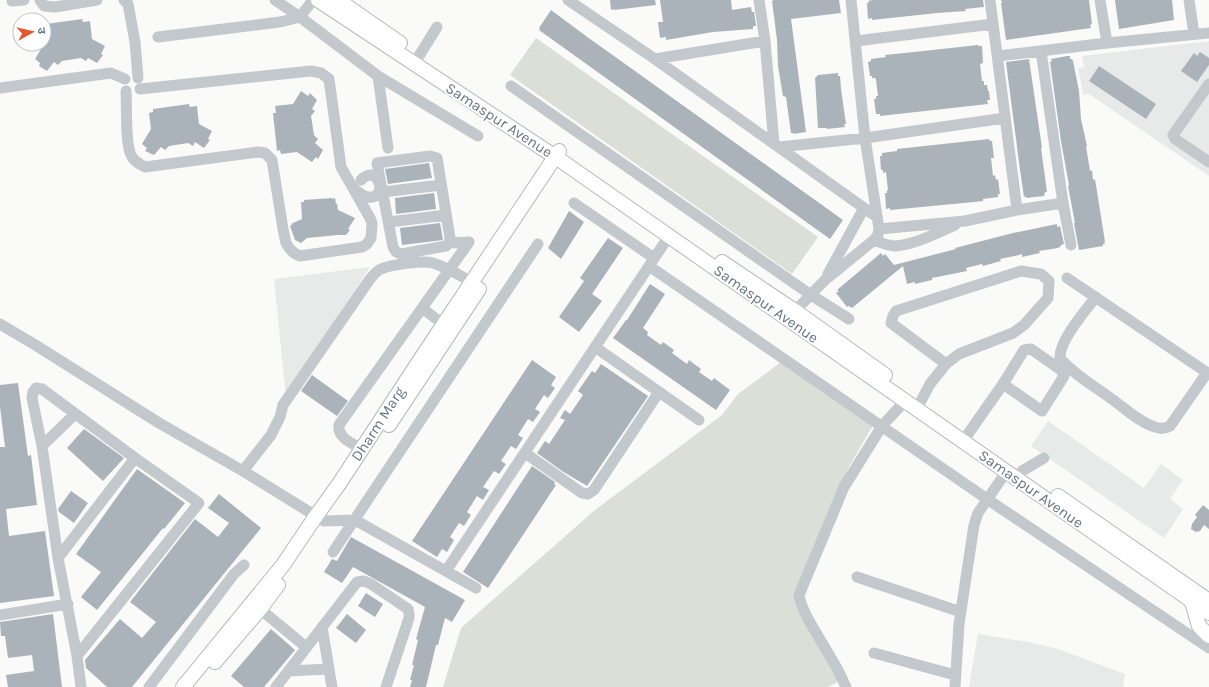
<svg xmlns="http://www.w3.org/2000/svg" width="1209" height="687" viewBox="0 0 1209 687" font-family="Karla,'Noto Sans Devanagari',sans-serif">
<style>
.built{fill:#e8e9e9}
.grass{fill:#dadfd7}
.building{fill:#aab3b9}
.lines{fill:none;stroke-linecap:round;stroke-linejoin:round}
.major-casing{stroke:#b5babe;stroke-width:16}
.minor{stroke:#c3c8cc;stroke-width:11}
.major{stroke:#fff;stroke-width:14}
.labels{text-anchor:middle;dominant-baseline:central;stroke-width:4;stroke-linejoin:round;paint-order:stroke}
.street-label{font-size:15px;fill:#657683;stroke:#fff}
</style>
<rect width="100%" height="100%" fill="#fafaf8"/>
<path class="built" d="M1209,41V176L1089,94L1083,95L1078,68L1084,67L1082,56Z
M370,267L286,397L274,279Z
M1048,421L1144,488L1161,464L1183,480L1170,499L1183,509L1164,538L1031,446Z
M978,634L1028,642L1058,649L1125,674L1123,687H969Z"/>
<path class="grass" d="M536,38L818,237L792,274L510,75Z
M781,362L873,425L849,467L797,594L840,681L828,687H443L461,628L595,510L722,415L738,394Z"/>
<path class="building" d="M610,0H655L656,5L614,10V9L611,10Z
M660,0H731L732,10L751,7L752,12H754L756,26H753V29L713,32L666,40V37L660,38L658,22H663Z
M774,0H839L841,13L791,19L806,132L793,134V133H791L786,97L783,96L778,66L777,40L772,1Z
M873,0H983L984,7L965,9L966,11L937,13L872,20V18L868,19L867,3H869L868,1Z
M1001,0H1089L1092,24L1090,25L1091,28L1006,40L1001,3H1002Z
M1115,0H1172L1174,20L1119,29Z
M551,10L590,39L614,56L843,220L830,239L539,30L540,29L539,28Z
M82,19L83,22L90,21L92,39L105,46L101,54L103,55L97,63L88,58L86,61L81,58L62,61L58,65L54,62L47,71L39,66L40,63L35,59L44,44V28H46V24Z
M978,45L979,46H982L983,63L980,64L982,81H984V85H987L988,91H989L990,100H987L988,104L880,116V114H876L874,99H876V96H878L876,80L875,78H872V76H870L868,62L871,61V59L886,57L885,55L914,52Z
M1200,52L1209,58V65L1197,82L1181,71L1194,53L1197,56Z
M1067,56H1070V59H1072L1073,61L1079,91L1081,119L1087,146H1086L1090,171L1092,170L1093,180L1095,179L1105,242H1104L1105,244H1103V246L1079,250L1074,223H1075L1068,186L1069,185L1061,141L1050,62L1052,61L1051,59Z
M1029,59L1042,148H1041L1047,192H1045L1044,196L1026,198V196L1024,197L1020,170L1006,62Z
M1099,66L1156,104L1146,119L1089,81Z
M838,73V76H840L841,89L846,124H844L845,127L827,129V128H818L815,78L818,75Z
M301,91L308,96L310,93L317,100L312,109L315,111L311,116L314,135L318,139L315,143L323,150L318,159L316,157L312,162L297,152L281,154L280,150L277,151L273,113H276L275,106L293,104Z
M189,104L190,107L197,106L199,124L212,131L208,139L210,140L204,148L195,142L193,146L188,143L169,146L165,150L161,147L154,155L145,151L147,148L142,144L151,129L149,113L153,112V109Z
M989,139L990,141H992L994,158H991L993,176L995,175L996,180L998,179L1000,194H998V197L983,199V201L974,202L890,210V208L886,209L885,193H887V190H888L886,172L883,173V170H881L880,156H882V153L897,151V149Z
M429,163L432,178L388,184L385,169Z
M434,193L436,209L396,214L395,198Z
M332,198V199L335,198L336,204L337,203L338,210L355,218L348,229L350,230L346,235H338L307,238L301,243L295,240L290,226L292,225L291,224L302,219L301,202H304V200Z
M569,211L584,222L561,259L548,248Z
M440,223L443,240L402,245L400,228Z
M1057,224V227L1060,226L1064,244L1061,245V246L1058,248L1039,251L1040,253L1022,257V254L1019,255L1000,259L1001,261L983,266L982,264L966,268L967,271L932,278V280L915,284V282L907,284L903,266L852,308L849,306L847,307L836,293L839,291L837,290L881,253L883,256L885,254L894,265L921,258L956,249L955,248L1013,233Z
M608,238L623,248L592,294L602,301L579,332L559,317L584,281L580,278Z
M650,284L665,294L643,328L648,332L647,335L661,345L663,342L674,350L672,353L687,364L689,360L701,369L699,372L712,381L714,378L730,390L716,410L613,338L626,320H627Z
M532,360L556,377L551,385L555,388L548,398L544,395L535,409L540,412L533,422L528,419L518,435L523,438L516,449L511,446L501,461L506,464L499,474L494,471L483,487L489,490L483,500L477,496L467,512L471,515L464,526L459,523L450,537L454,540L447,552L442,549L437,557L412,541Z
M601,364L648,396L587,486L562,471L537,453L545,441L549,444L565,420L560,418L565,410L570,414L583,395L578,391L592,371L595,373Z
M312,375L348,401L337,416L301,391Z
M18,383L28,456L31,455L37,505L6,509L9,536L45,531L54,596L0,603V447H5L0,407V385Z
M84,429L124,458L103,481L67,448Z
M532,466L555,482L554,484L556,485L488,588L463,572Z
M137,469L185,503L164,529L163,528L97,610L81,597L101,572L76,554Z
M71,491L88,503L74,523L59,512L58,509Z
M219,494L261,528L132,687H107L86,668L85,660L120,619L142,638L156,622L130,602L195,519L218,537L229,523L208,508Z
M1203,505L1209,510V529L1204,525L1200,531L1196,532L1191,529L1192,524L1197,517L1195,515Z
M351,537L465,600L452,622L445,618L438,645H436L426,687H410L412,680H410L414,665H412L418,640L416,639L425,607L353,567L342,583L324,572L332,559L337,561Z
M366,593L383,604L375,617L358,606Z
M53,614L62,687H8L6,675L34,671L32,655L8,658L5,636H1L0,622Z
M347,614L366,630L356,643L336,628Z
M271,629L295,650L264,687H244L231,676Z"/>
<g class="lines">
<defs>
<path id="major" d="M318,0L560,160L1209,613
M338,0L400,43
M722,262L795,311L885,375
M389,425L479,289
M1058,496L1209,601
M1192,602L1199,626L1209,636
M215,662L260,609L278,585
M183,687L283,565L316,516L339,484L420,360L559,151"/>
</defs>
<use href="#major" class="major-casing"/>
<path class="minor" d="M40,0L44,6L55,7L97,0
M124,0L128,4L135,42L138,78
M275,0L300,17L378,76L478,136
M568,0L655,59L864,208L877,217
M759,0L765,41L774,144
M990,0L1017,210
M1100,0L1107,43
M1189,0L1194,34
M12,1L24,0
M158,37L280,22L300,17L313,0
M856,41L993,24
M1041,51L1063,203L1071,245
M419,56L437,27
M998,56L1107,43L1209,33
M655,59L765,41
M378,76L388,148
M1209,84L1173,135L1175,139L1209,162
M511,86L811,295L849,319
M0,88L111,73L125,79
M126,91C127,106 125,143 131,155C133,161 140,164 145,167L258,152L265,153L272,160L283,229L286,243L289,248L294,253L300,256L362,247L367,244L371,238L372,223L370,218L341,167L329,79L321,73L311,71L140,89
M779,147L865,138L1005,118
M430,156L437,158L450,238L449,243L446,246L401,254L396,252L393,247L377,163Z
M354,189C358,192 363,196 368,197C389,200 379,162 361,180
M383,192L441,185
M574,203L654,258
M389,222L446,215
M879,229L965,221L1017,210L1063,203
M874,240C881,243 888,246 896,246C916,244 937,233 955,225
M649,266L987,499L1209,648
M828,274L864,208
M1067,278L1209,374
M1096,297C1085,311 1059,341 1060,358C1074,375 1096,387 1113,400C1126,409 1140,423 1155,427C1160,429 1165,429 1170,426L1207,373
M422,308L443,324
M795,311L825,280L874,240L878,235L879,229L865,138L851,0
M0,324L37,346L159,423L243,471L324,521L355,520L476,588
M595,347L699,420
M921,401L930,384L946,364L959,354L1013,333L1024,325L1048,298L1049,281L1041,274L1021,271L896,311L893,316L891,323L946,364
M968,434L1003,384L1042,411L1064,376L1061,370L1031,349L1024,350L1003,384
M42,446L75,414
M362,449C352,443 337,438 339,425L469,242L449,243
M525,453L582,493L588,494L594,490L659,392
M243,471L271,435L280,417L283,405L370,279C373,276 376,271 381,269C389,265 424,260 433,263C446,267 459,275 472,282
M1022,471L1044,458
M333,552L538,244
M58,558L135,458
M446,571L669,236
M857,577L961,612
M260,609L306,647
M0,615L68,604
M322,627L332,687
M874,653L955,675
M77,656L199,503L135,458L42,389L36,388L33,392L32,398L42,446L58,558L77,656L81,687
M288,671L329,669
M149,687L234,574L244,565
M276,687L357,582L364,581L371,584L408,609L409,613V618L386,687
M846,687L838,670L808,619L802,606L799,596L802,588L844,487L882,426L905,401
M955,687L959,624L974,525L978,513L1006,472"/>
<use href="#major" class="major"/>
</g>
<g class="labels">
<g class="street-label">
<text transform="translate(499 120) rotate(33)">Samaspur Avenue</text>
<text transform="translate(766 304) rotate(35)">Samaspur Avenue</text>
<text transform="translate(378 424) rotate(-57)">Dharm Marg</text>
<text transform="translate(1031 489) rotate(35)">Samaspur Avenue</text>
</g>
</g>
<g transform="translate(32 32) rotate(82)"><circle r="19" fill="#ffffff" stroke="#c1c8cd"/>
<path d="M0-3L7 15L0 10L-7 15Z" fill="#e4572e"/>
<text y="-6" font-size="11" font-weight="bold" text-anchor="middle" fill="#657683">उ</text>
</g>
</svg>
